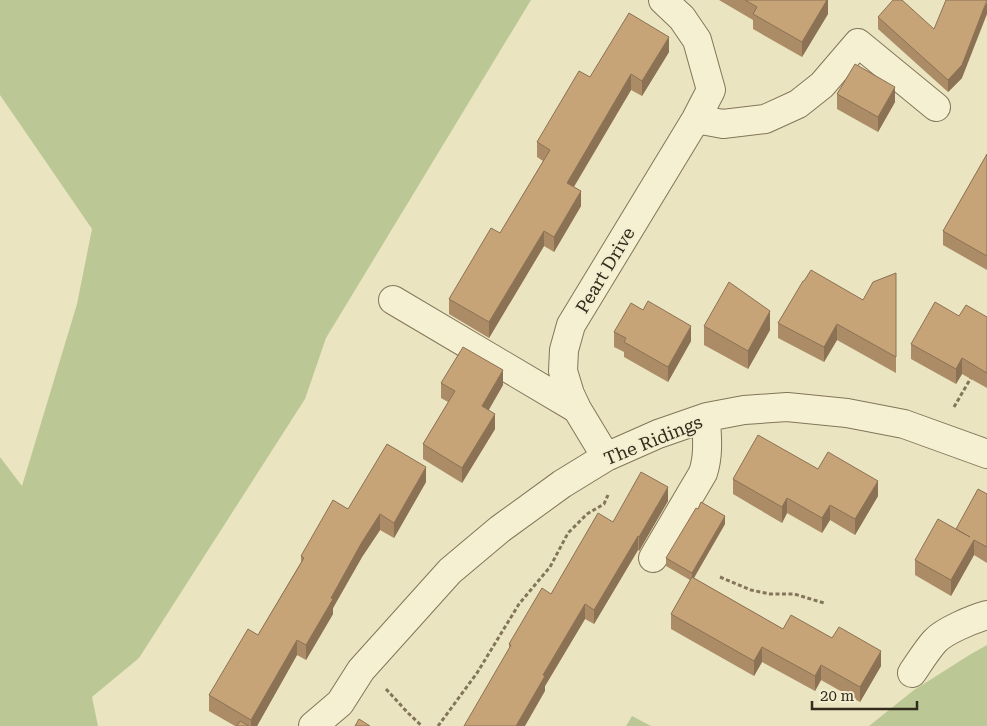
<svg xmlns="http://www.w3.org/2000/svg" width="987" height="726" viewBox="0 0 987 726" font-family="'Roboto Serif',serif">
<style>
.green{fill:#bbc895}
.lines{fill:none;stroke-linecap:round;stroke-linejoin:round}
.minor-casing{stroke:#837559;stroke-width:30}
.path{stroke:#837559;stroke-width:3;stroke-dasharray:4 2.5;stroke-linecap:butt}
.minor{stroke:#f6f0d3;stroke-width:28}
.wall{fill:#ab8c67}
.shaded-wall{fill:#8b7254}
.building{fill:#c7a378;stroke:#8b7254}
.labels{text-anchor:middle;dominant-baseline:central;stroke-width:4;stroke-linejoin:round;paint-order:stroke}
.street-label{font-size:18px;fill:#332b1d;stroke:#f3edcf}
</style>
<rect width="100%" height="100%" fill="#ebe4c0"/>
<path class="green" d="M0,0H531L326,338L305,399L139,658L92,697L98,726H0V457L22,486L77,304L92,229L0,95Z
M987,645V726H869L914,690L971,654Z
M632,716L651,726H626Z"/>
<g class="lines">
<defs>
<path id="minor" d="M696,119L723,124L765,119L798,104L822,85L858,43L936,107
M393,300L577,409
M606,457L577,409L570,394L563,371L564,350L571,325L696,119L711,90L697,40L682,18L663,0
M653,558L703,473C709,455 707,437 706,419
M912,673C919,663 926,651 935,641C944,631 973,619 987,615
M313,726L340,703L361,670L450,571L500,529L562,484L606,457L658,434L707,417L744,410L787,407L847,413L904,424L987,454"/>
</defs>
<use href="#minor" class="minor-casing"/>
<path class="path" d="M954,407L972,376
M720,577L751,590L770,594H794L824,603
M386,689L408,713L422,726
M438,726L477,673L519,604L550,567L568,533L587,514L604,504L608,495"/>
<use href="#minor" class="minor"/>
</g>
<path class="wall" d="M719,0H828V14L802,57L753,29V20Z
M878,17L962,78L948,92L878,29Z
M669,52L642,96L631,90L574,187L581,206L554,252L544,246L489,338L449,314V299L500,233L543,161L537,157V142L590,77Z
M837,94L895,102L878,132L837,109Z
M987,154V270L943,245V231Z
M896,273V373L837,340L824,362L778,338V323L804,281L863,300Z
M959,316L987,317V388L962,374L956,384L911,359V344Z
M704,326L770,330L748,369L704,345Z
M614,332L691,341L668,382L624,357V352L614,347Z
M441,383L503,385L488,410L495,429L462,483L423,459V444L448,402L441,398Z
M818,469L878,496L855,535L830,520L822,533L787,513L782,523L733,494V479Z
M426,482L394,538L380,530L362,557L333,608V614L306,660L297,655L257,726H235L209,711V695L258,635L301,562V556L348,509Z
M987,494V563L974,555L951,596L915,575V560L956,529Z
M668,501L639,551L638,550L594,624L585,619L545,686V691L509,649V644L551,594L613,522Z
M725,524L694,578L783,629L881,666L860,702L821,680L815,691L762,662L754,676L671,629V614L690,580L666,566V558Z"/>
<path class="shaded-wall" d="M827,0H828V14L802,57V42Z
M987,2V14L962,78L948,92V80Z
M669,37V52L642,96V81Z
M631,74V90L567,198V183Z
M895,87V102L878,132V117Z
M581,191V206L554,252V237Z
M544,231V246L489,338V322Z
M770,311V330L748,369V351Z
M837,324V340L824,362V347Z
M691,326V341L668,382V367Z
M962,358V374L956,384V369Z
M503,370V385L482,422V406Z
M495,414V429L462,483V468Z
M426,467V482L394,538V523Z
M878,481V496L855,535V519Z
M668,487V501L639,551V537Z
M787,498V513L782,523V507Z
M830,505V520L822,533V518Z
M380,514V530L362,557L333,608V614L306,660V645L331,598L362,542Z
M725,516V524L692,581V573Z
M638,536V550L594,624V610Z
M974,540V555L951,596V580Z
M585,604V619L545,686V691L525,726H516L543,675Z
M297,640V655L257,726H251V720Z
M762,647V662L754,676V661Z
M881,651V666L860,702V687Z
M821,665V680L815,691V676Z"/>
<path class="building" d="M745,0H827L802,42L753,14L757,7Z
M893,0H902L934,29L946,0H987L962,65L948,80L878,17Z
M629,13L669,37L642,81L631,74L567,183L581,191L554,237L544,231L489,322L449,299L491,228L500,233L550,150L537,142L579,71L590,77Z
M855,64L895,87L878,117L837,94Z
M987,154V256L943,231Z
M811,270L863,300L873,282L896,273V357L837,324L824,347L778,323L803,281H804Z
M729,282L770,311L748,351L704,326Z
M648,301L691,326L668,367L624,342L626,338L614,332L631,303L643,310Z
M935,302L959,316L966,305L987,317V373L962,358L956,369L911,344Z
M463,347L503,370L482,406L495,414L462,468L423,444L455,391L441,383Z
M758,435L818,469L828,452L878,481L855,519L830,505L822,518L787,498L782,507L733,479Z
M387,444L426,467L394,523L380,514L362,542L331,598L333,599L306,645L297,640L251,720L209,695L248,629L258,635L304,558L301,556L333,500L348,509Z
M641,472L668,487L639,537L638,536L594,610L585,604L543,675L545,676L516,726H464L511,645L509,644L542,588L551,594L598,513L613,522Z
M978,489L987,494V547L974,540L951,580L915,560L938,519L970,537L956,529Z
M701,502L725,516L692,573L666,558L696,508L698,509Z
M692,577L783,629L791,615L832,638L839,627L881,651L860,687L821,665L815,676L762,647L754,661L671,614Z
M359,719L370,726H355Z
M240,721L249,726H237Z"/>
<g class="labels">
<g class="street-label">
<text transform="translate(605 270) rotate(-59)">Peart Drive</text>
<text transform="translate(653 440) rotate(-22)">The Ridings</text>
</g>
</g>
<path d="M812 701v8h105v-8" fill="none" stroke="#332b1d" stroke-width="2.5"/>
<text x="820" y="701" font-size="15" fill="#332b1d" stroke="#f3edcf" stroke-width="4" paint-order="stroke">20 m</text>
</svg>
